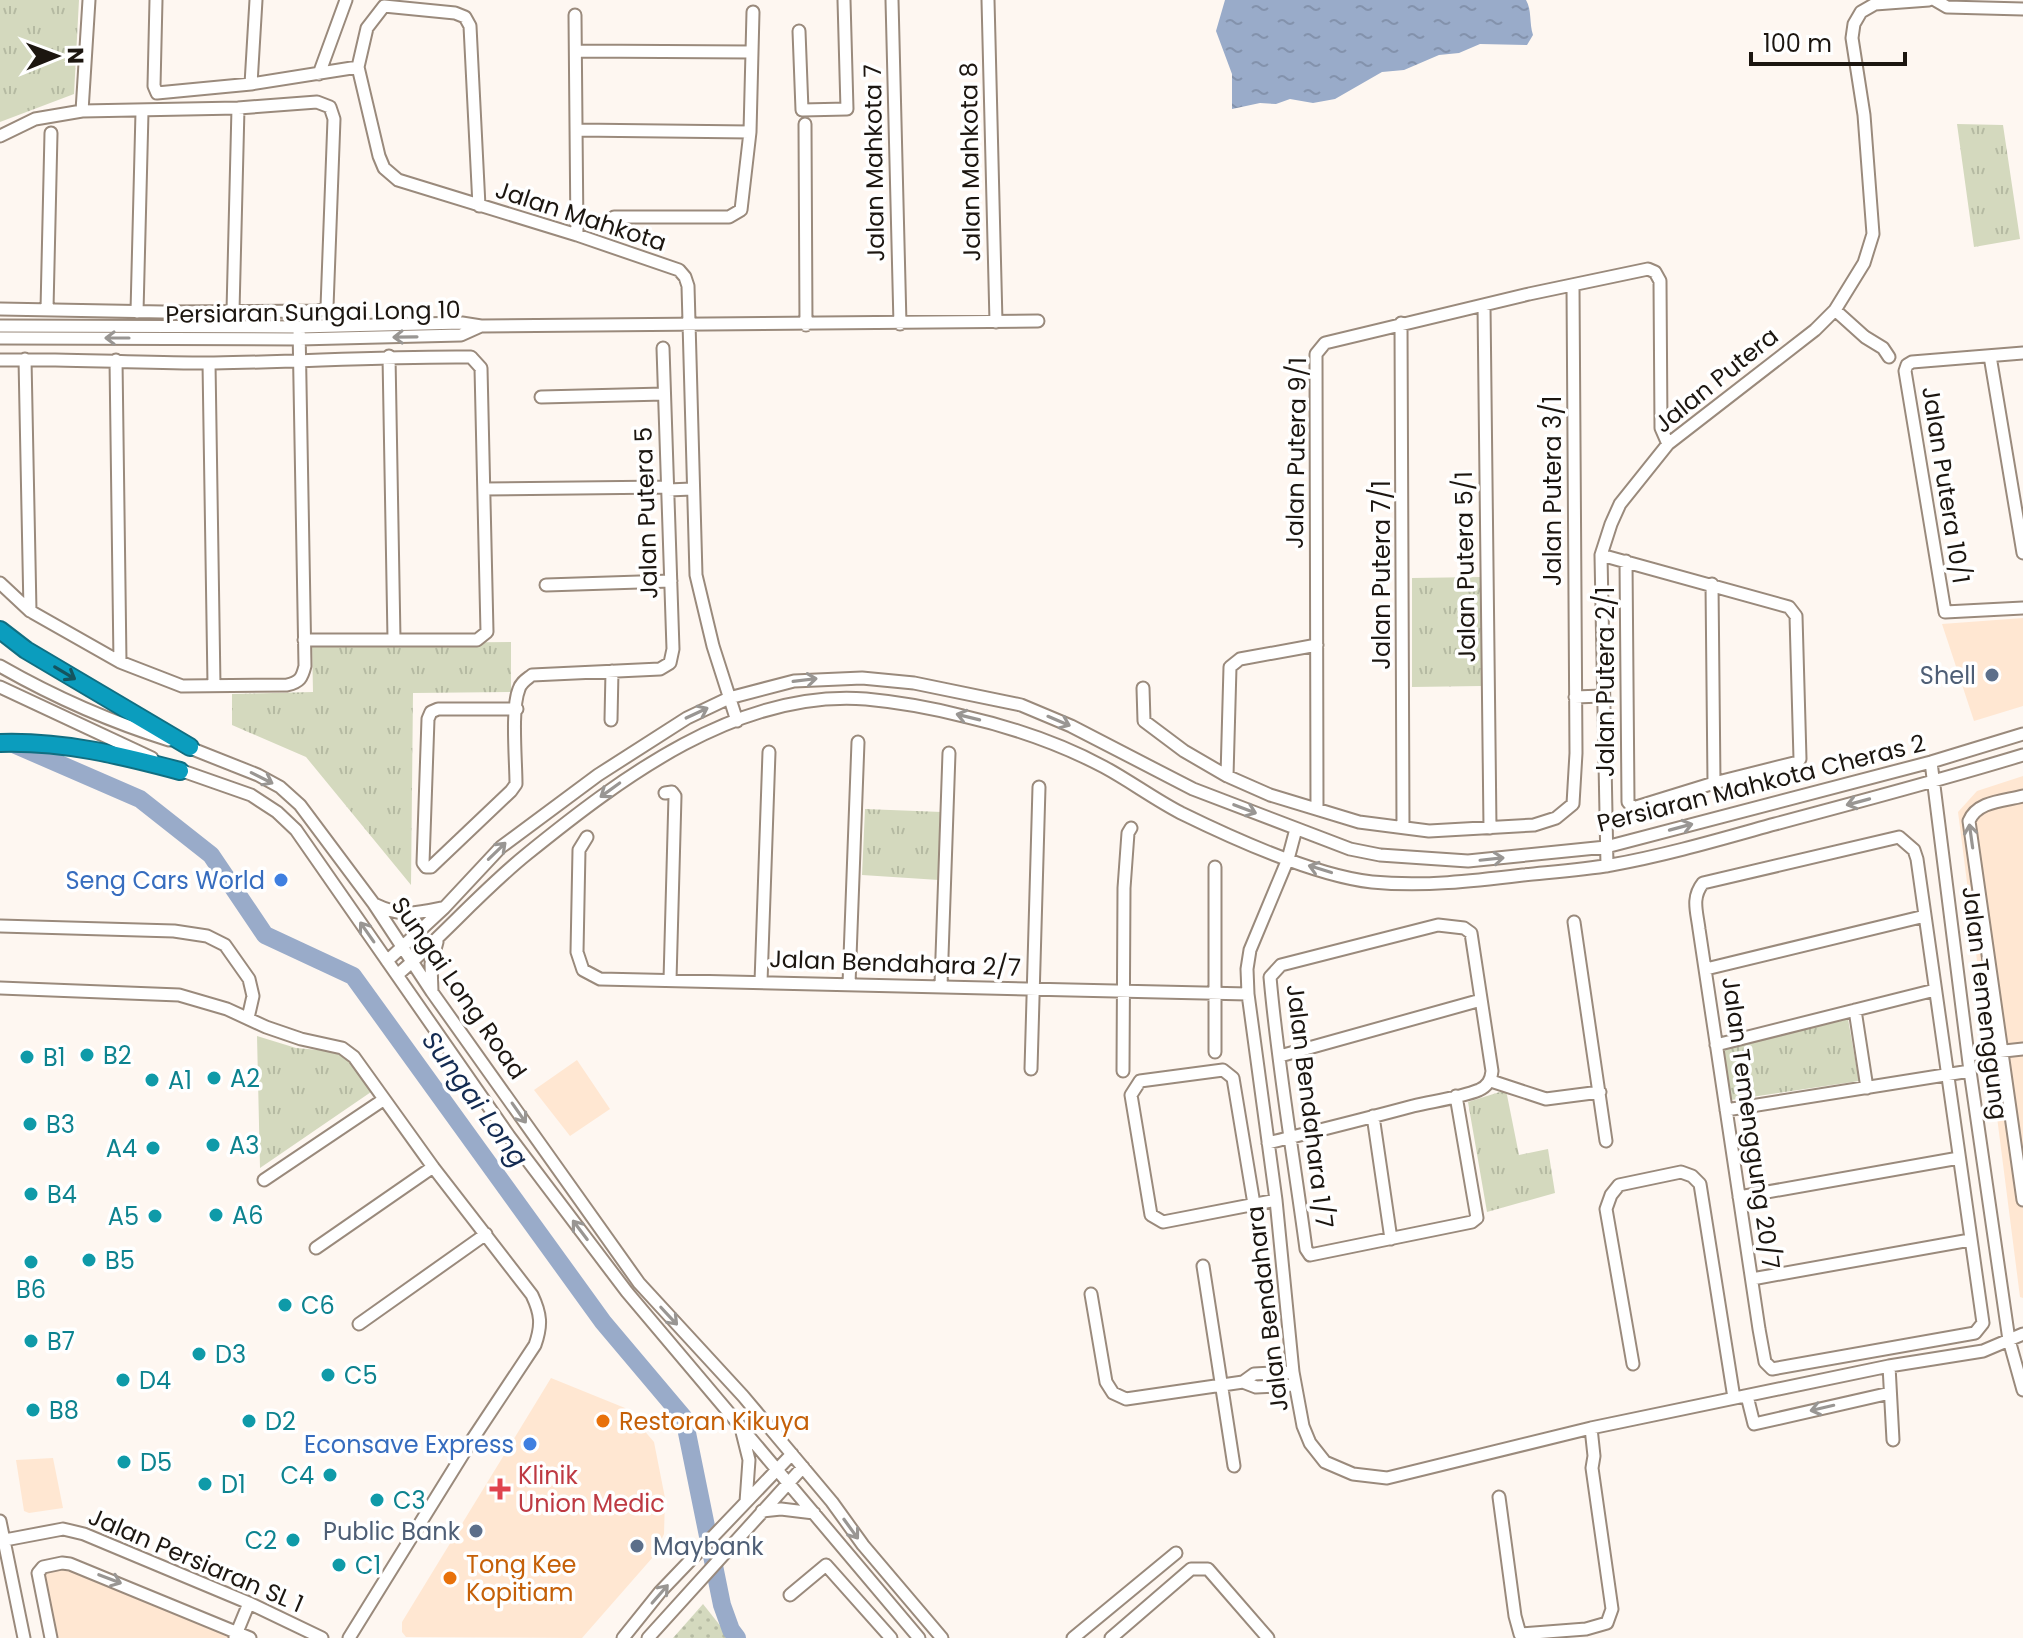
<svg xmlns="http://www.w3.org/2000/svg" width="2023" height="1638" viewBox="0 0 2023 1638" font-family="Poppins,sans-serif">
<style>
.built{fill:#ffe7d2}
.grass{fill:url(#grass-dots)}
.park{fill:url(#park-tufts)}
.water{fill:url(#water-ripples)}
.lines{fill:none;stroke-linecap:round;stroke-linejoin:round}
.river{stroke:#99abc9;stroke-width:18}
.minor-casing{stroke:#9a8a7c;stroke-width:15}
.highway-casing{stroke:#116e81;stroke-width:20}
.minor{stroke:#fff;stroke-width:11}
.highway{stroke:#0b9dbe;stroke-width:16}
.oneway{stroke:#999693}
.oneway2{stroke:#14535e}
.service-dot{fill:#5c6f8a;stroke:#fff;stroke-width:3}
.shop-dot{fill:#3f7fe0;stroke:#fff;stroke-width:3}
.culture-dot{fill:#0f9aa8;stroke:#fff;stroke-width:3}
.food-dot{fill:#e8710a;stroke:#fff;stroke-width:3}
.health-dot{fill:#e0444e;stroke:#fff;stroke-width:3}
.labels{text-anchor:middle;dominant-baseline:central;stroke-width:7;stroke-linejoin:round;paint-order:stroke}
.street-label{font-size:24px;fill:#1c1610;stroke:#fff}
.service-label{font-size:24px;fill:#4e5e75;stroke:#fff;text-anchor:end}
.shop-label{font-size:24px;fill:#366cbe;stroke:#fff;text-anchor:end}
.culture-label{font-size:24px;fill:#0d838f;stroke:#fff;text-anchor:start}
.food-label{font-size:24px;fill:#c56008;stroke:#fff;text-anchor:start}
.health-label{font-size:24px;fill:#be3a42;stroke:#fff;text-anchor:start}
.water-label{font-size:26px;font-style:italic;fill:#132b52;stroke:#fff}
</style>
<defs>
<pattern id="grass-dots" width="8" height="8" patternUnits="userSpaceOnUse" patternTransform="scale(2)"><rect width="8" height="8" fill="#d4d9be"/><path d="M2 2h.1M6 6h.1" fill="none" stroke="#b5baa2" stroke-width="1.8" stroke-linecap="round"/></pattern>
<pattern id="park-tufts" width="24" height="20" patternUnits="userSpaceOnUse" patternTransform="scale(2)"><rect width="24" height="20" fill="#d4d9be"/><path d="M3 7l-1-3M5 7V3M7 7l1-3M15 17l-1-3M17 17v-4M19 17l1-3" fill="none" stroke="#b5baa2"/></pattern>
<pattern id="water-ripples" width="26" height="14" patternUnits="userSpaceOnUse" patternTransform="scale(2)"><rect width="26" height="14" fill="#99abc9"/><path d="M2 4q2-2 4 0t4 0M15 11q2-2 4 0t4 0" fill="none" stroke="#8392ac"/></pattern>
</defs>
<rect width="100%" height="100%" fill="#fef7f1"/>
<path class="built" d="M2023,618V706L1974,721L1942,624Z
M2023,776V1298L2020,1297L1958,812L1977,791Z
M577,1060L610,1109L570,1136L534,1090Z
M551,1378L625,1408L654,1442L665,1498L664,1534L653,1557L582,1638L406,1637L402,1632V1622Z
M53,1458L63,1508L29,1513L24,1511L16,1460Z
M65,1567L238,1638H55L43,1574L45,1570Z"/>
<path class="grass" d="M703,1604L730,1638H673Z"/>
<path class="park" d="M0,0H79L74,94L0,122Z
M1957,124L2003,125L2020,239L1974,247Z
M1481,577V686L1412,687V578Z
M511,642V692L413,693L411,885L306,757L232,725V694L313,692L312,644Z
M865,809L942,812L939,880L862,875Z
M1848,1019L1859,1081L1731,1100L1723,1050Z
M257,1036L296,1048L330,1051L349,1059L371,1092L260,1168Z
M1506,1090L1519,1155L1548,1149L1555,1193L1487,1212L1468,1102Z"/>
<path class="water" d="M1225,0H1526C1532,10 1529,23 1533,35L1527,45L1480,44L1459,53L1439,55L1404,70L1382,72L1335,99L1313,103L1290,99L1276,104L1260,103L1232,109V74L1216,31Z"/>
<g class="lines">
<path class="river" d="M11,743L140,799L211,855L265,935L353,976L603,1322L684,1418L722,1605L731,1630L737,1638"/>
<defs>
<path id="minor" d="M156,0L154,86L157,93L251,84L358,67
M892,0L900,324
M988,0L996,322
M1935,0L1947,7L2023,9
M575,15L577,235
M799,31L802,110L847,109L844,0
M576,51L751,52
M319,74L346,0
M251,84L256,0
M82,111L89,0
M805,124L806,325
M577,130L750,132
M0,136L35,119L82,111L238,108L317,102L330,107L334,119L327,307L318,311L163,312L0,309
M479,206L470,26L465,17L455,13L384,6L367,28L358,67L379,156L384,168L398,180L577,235L679,270L685,277L688,286L696,575L713,646L737,721
M614,217H729L741,210L750,132L753,12
M1484,305L1490,828
M47,309L51,133
M1835,310L1865,337L1883,348L1889,357
M233,311L238,108
M137,312L142,112
M1401,323L1403,827
M0,326L299,327L462,323L481,326L1038,321
M0,338L299,339L461,335L481,326
M389,356L394,639
M1990,356L2023,553
M25,359L30,611
M0,360C71,358 143,364 214,363C300,362 385,356 471,357L481,368L487,632L477,640H304
M116,360L120,662
M209,363L214,685
M1907,365L1905,371L1945,612L2023,608
M1907,365L1912,362L2023,353
M541,397L664,394
M484,489L667,487
M668,490L692,489
M1601,555L1789,607L1796,616L1800,759L1798,762L1714,783L1633,808L1628,802L1626,561
M0,583L30,611L120,662L182,686L287,685C300,682 302,678 305,666L299,327
M1712,584L1714,783
M546,585L671,581
M0,666C56,698 108,721 169,740
M0,687L152,758
M1143,688L1144,721L1184,751L1227,776L1270,795L1359,822L1429,831L1534,825L1556,818L1573,804L1576,753L1573,285
M1575,697L1602,696
M517,709H438L431,712L428,719L423,863L426,867H431L511,791L516,784C516,761 511,708 519,689C521,682 527,679 532,675L660,669L670,663L673,649L663,348
M611,720L612,671
M185,746L258,775L280,787L300,805L374,904L432,992L639,1283L743,1396L832,1502L863,1545L942,1638
M1931,762L1970,1071L2009,1340L2023,1390
M174,768L251,795L277,812L296,830L509,1136L627,1292L919,1638
M1227,776L1230,667L1240,659L1317,645
M665,793L672,792L675,796L670,980
M2023,796C2004,801 1977,801 1969,821L2023,1200
M1317,809L1316,354L1325,343L1529,294L1648,269L1655,272L1660,281L1661,428L1668,444
M1296,829L1288,859L1250,950L1247,969L1248,994L1276,1200L1293,1372L1303,1426L1310,1443L1325,1462L1353,1474L1387,1478L1591,1428L1889,1366L1983,1351L2023,1334
M587,837L579,850L577,952L583,970L600,979L1248,994
M1899,837L1914,850L1917,859L1983,1323L1975,1333L1772,1369L1765,1362L1759,1329L1699,929C1697,912 1691,898 1703,883Z
M1607,866L1601,555L1611,524L1620,504L1668,444L1815,330L1835,310L1864,263L1873,234L1864,115L1852,38L1854,24L1861,12L1875,4L1929,0
M374,904C401,917 414,914 442,908
M1574,922L1606,1141
M0,926L174,931L207,936L225,945L249,979L253,996L248,1018
M387,961L444,908L501,847L598,775L687,718L729,698L794,681L862,678L914,683L1021,705L1071,726L1193,789L1350,849L1380,855L1468,861L1606,847L1931,762L2023,734
M1706,969L1925,916
M397,975C442,937 481,891 527,854C621,778 738,689 866,699C898,702 932,708 963,716C1011,727 1061,744 1104,767C1130,781 1154,799 1181,813C1232,838 1316,876 1372,882C1423,887 1473,881 1523,875C1552,872 1582,870 1611,865C1667,855 1721,839 1775,824C1858,802 1941,780 2023,755
M761,982L769,752
M849,984L858,742
M941,985L949,753
M0,988L179,995L227,1009L266,1027L301,1039L342,1048L354,1057L433,1167L532,1295C541,1314 542,1325 535,1345L468,1446L349,1638
M432,992L431,964L437,942
M1855,1010L1867,1088
M1716,1045L1935,990
M1215,1052V867
M1968,1055L2023,1049
M1280,1056L1481,1000
M1031,1069L1039,787
M1123,1071L1124,888L1128,833L1131,828
M1491,1081L1546,1099L1600,1092
M1726,1110L1970,1071
M1373,1116L1391,1239
M1268,1143C1316,1131 1365,1119 1413,1106C1434,1101 1459,1098 1479,1090C1488,1086 1491,1080 1492,1071L1471,933L1464,928L1438,925L1281,965L1270,977C1278,1068 1294,1159 1306,1249L1310,1255L1472,1222L1477,1218L1456,1096
M264,1180L383,1100
M1739,1197L1959,1158
M1254,1204L1233,1078L1223,1070L1140,1081L1131,1095L1151,1215L1163,1222L1276,1200
M316,1248L433,1167
M1203,1266L1234,1466
M1752,1279L1970,1240
M1091,1294L1106,1382L1113,1393L1126,1399L1243,1382L1256,1387L1295,1385
M359,1324L486,1234
M1633,1364L1606,1209L1611,1195L1619,1185L1681,1172L1692,1176L1700,1184L1734,1398
M1889,1366L1893,1440
M1243,1382L1254,1374L1293,1372
M1747,1396L1754,1424L1890,1393
M742,1432L749,1460L746,1502
M1499,1497L1515,1616L1520,1634L1586,1629L1607,1623L1612,1609L1592,1468L1594,1456L1591,1428
M762,1511L781,1509L814,1513
M0,1521L24,1638
M5,1540L63,1529L84,1534L249,1603L322,1638
M790,1595L826,1565L891,1638
M235,1637L249,1603
M51,1638L38,1573L43,1567L62,1563L70,1564L250,1638
M623,1638L660,1592L792,1454
M648,1638L803,1467
M1073,1638L1176,1553
M1111,1638L1191,1569H1208L1268,1638"/>
<path id="highway" d="M0,630L26,650L190,747
M0,743C63,741 120,755 180,771"/>
</defs>
<use href="#minor" class="minor-casing"/>
<use href="#highway" class="highway-casing"/>
<use href="#minor" class="minor"/>
<use href="#highway" class="highway"/>
</g>
<defs><path id="oneway-shaft" d="M-6 0H5M1.5-3L5.5 0L1.5 3" fill="none" stroke-width="1.6" stroke-linecap="round" stroke-linejoin="round" transform="scale(2)"/></defs>
<g class="oneway">
<use href="#oneway-shaft" transform="translate(405 337) rotate(179)"/>
<use href="#oneway-shaft" transform="translate(117 338) rotate(-180)"/>
<use href="#oneway-shaft" transform="translate(805 680) rotate(-7)"/>
<use href="#oneway-shaft" transform="translate(697 713) rotate(-25)"/>
<use href="#oneway-shaft" transform="translate(968 717) rotate(-166)"/>
<use href="#oneway-shaft" transform="translate(1059 721) rotate(23)"/>
<use href="#oneway-shaft" transform="translate(262 778) rotate(27)"/>
<use href="#oneway-shaft" transform="translate(610 790) rotate(144)"/>
<use href="#oneway-shaft" transform="translate(1858 802) rotate(165)"/>
<use href="#oneway-shaft" transform="translate(1245 809) rotate(21)"/>
<use href="#oneway-shaft" transform="translate(1681 827) rotate(-15)"/>
<use href="#oneway-shaft" transform="translate(1971 836) rotate(-98)"/>
<use href="#oneway-shaft" transform="translate(497 851) rotate(-44)"/>
<use href="#oneway-shaft" transform="translate(1492 859) rotate(-6)"/>
<use href="#oneway-shaft" transform="translate(1320 869) rotate(-163)"/>
<use href="#oneway-shaft" transform="translate(367 932) rotate(-125)"/>
<use href="#oneway-shaft" transform="translate(519 1113) rotate(55)"/>
<use href="#oneway-shaft" transform="translate(580 1230) rotate(-127)"/>
<use href="#oneway-shaft" transform="translate(669 1316) rotate(47)"/>
<use href="#oneway-shaft" transform="translate(1822 1408) rotate(167)"/>
<use href="#oneway-shaft" transform="translate(851 1529) rotate(54)"/>
<use href="#oneway-shaft" transform="translate(110 1579) rotate(21)"/>
<use href="#oneway-shaft" transform="translate(660 1594) rotate(-49)"/>
</g>
<use class="oneway2" href="#oneway-shaft" transform="translate(65 673) rotate(31)"/>
<g class="service-dot">
<circle cx="1992" cy="675" r="8"/>
<circle cx="476" cy="1531" r="8"/>
<circle cx="637" cy="1546" r="8"/>
</g>
<g class="shop-dot">
<circle cx="281" cy="880" r="8"/>
<circle cx="530" cy="1444" r="8"/>
</g>
<g class="culture-dot">
<circle cx="87" cy="1055" r="8"/>
<circle cx="27" cy="1057" r="8"/>
<circle cx="214" cy="1078" r="8"/>
<circle cx="152" cy="1080" r="8"/>
<circle cx="30" cy="1124" r="8"/>
<circle cx="213" cy="1145" r="8"/>
<circle cx="153" cy="1148" r="8"/>
<circle cx="31" cy="1194" r="8"/>
<circle cx="216" cy="1215" r="8"/>
<circle cx="155" cy="1216" r="8"/>
<circle cx="89" cy="1260" r="8"/>
<circle cx="31" cy="1262" r="8"/>
<circle cx="285" cy="1305" r="8"/>
<circle cx="31" cy="1341" r="8"/>
<circle cx="199" cy="1354" r="8"/>
<circle cx="328" cy="1375" r="8"/>
<circle cx="123" cy="1380" r="8"/>
<circle cx="33" cy="1410" r="8"/>
<circle cx="249" cy="1421" r="8"/>
<circle cx="124" cy="1462" r="8"/>
<circle cx="330" cy="1475" r="8"/>
<circle cx="205" cy="1484" r="8"/>
<circle cx="377" cy="1500" r="8"/>
<circle cx="293" cy="1540" r="8"/>
<circle cx="339" cy="1565" r="8"/>
</g>
<g class="food-dot">
<circle cx="603" cy="1421" r="8"/>
<circle cx="450" cy="1578" r="8"/>
</g>
<path class="health-dot" d="M496 1477h8v8h8v8h-8v8h-8v-8h-8v-8h8z"/>
<g class="labels">
<g class="street-label">
<text transform="translate(970 162) rotate(-91)">Jalan Mahkota 8</text>
<text transform="translate(874 163) rotate(-91)">Jalan Mahkota 7</text>
<text transform="translate(581 216) rotate(18)">Jalan Mahkota</text>
<text transform="translate(313 312) rotate(-1)">Persiaran Sungai Long 10</text>
<text transform="translate(1716 380) rotate(-39)">Jalan Putera</text>
<text transform="translate(1296 453) rotate(-89)">Jalan Putera 9/1</text>
<text transform="translate(1946 485) rotate(81)">Jalan Putera 10/1</text>
<text transform="translate(1552 491) rotate(-90)">Jalan Putera 3/1</text>
<text transform="translate(646 513) rotate(-92)">Jalan Putera 5</text>
<text transform="translate(1465 567) rotate(-91)">Jalan Putera 5/1</text>
<text transform="translate(1381 575) rotate(-90)">Jalan Putera 7/1</text>
<text transform="translate(1605 682) rotate(-90)">Jalan Putera 2/1</text>
<text transform="translate(1761 783) rotate(-14)">Persiaran Mahkota Cheras 2</text>
<text transform="translate(895 963) rotate(2)">Jalan Bendahara 2/7</text>
<text transform="translate(459 988) rotate(55)">Sungai Long Road</text>
<text transform="translate(1985 1003) rotate(83)">Jalan Temenggung</text>
<text transform="translate(1310 1106) rotate(83)">Jalan Bendahara 1/7</text>
<text transform="translate(1751 1123) rotate(82)">Jalan Temenggung 20/7</text>
<text transform="translate(1267 1309) rotate(-97)">Jalan Bendahara</text>
<text transform="translate(196 1560) rotate(23)">Jalan Persiaran SL 1</text>
</g>
<g class="service-label">
<text x="1976" y="675">Shell</text>
<text x="460" y="1531">Public Bank</text>
<text x="653" y="1546" text-anchor="start">Maybank</text>
</g>
<g class="shop-label">
<text x="265" y="880">Seng Cars World</text>
<text x="514" y="1444">Econsave Express</text>
</g>
<g class="culture-label">
<text x="103" y="1055">B2</text>
<text x="43" y="1057">B1</text>
<text x="230" y="1078">A2</text>
<text x="168" y="1080">A1</text>
<text x="46" y="1124">B3</text>
<text x="229" y="1145">A3</text>
<text x="137" y="1148" text-anchor="end">A4</text>
<text x="47" y="1194">B4</text>
<text x="232" y="1215">A6</text>
<text x="139" y="1216" text-anchor="end">A5</text>
<text x="105" y="1260">B5</text>
<text x="31" y="1289" text-anchor="middle">B6</text>
<text x="301" y="1305">C6</text>
<text x="47" y="1341">B7</text>
<text x="215" y="1354">D3</text>
<text x="344" y="1375">C5</text>
<text x="139" y="1380">D4</text>
<text x="49" y="1410">B8</text>
<text x="265" y="1421">D2</text>
<text x="140" y="1462">D5</text>
<text x="314" y="1475" text-anchor="end">C4</text>
<text x="221" y="1484">D1</text>
<text x="393" y="1500">C3</text>
<text x="277" y="1540" text-anchor="end">C2</text>
<text x="355" y="1565">C1</text>
</g>
<g class="food-label">
<text x="619" y="1421">Restoran Kikuya</text>
<text x="466" y="1564">Tong Kee<tspan x="466" dy="28">Kopitiam</tspan></text>
</g>
<g class="health-label">
<text x="518" y="1475">Klinik<tspan x="518" dy="28">Union Medic</tspan></text>
</g>
<g class="water-label">
<text transform="translate(475 1099) rotate(54)">Sungai Long</text>
</g>
</g>
<g transform="translate(56 56) rotate(89)" stroke="#ffffff" stroke-width="6" paint-order="stroke">
<path d="M0-6L14 30L0 20L-14 30Z" fill="#1c1610"/>
<text y="-12" font-size="22" font-weight="bold" text-anchor="middle" fill="#1c1610">N</text>
</g>
<path d="M1751 52v12h154v-12" fill="none" stroke="#1c1610" stroke-width="4"/>
<text x="1763" y="52" font-size="24" fill="#1c1610" stroke="#ffffff" stroke-width="6" paint-order="stroke">100 m</text>
</svg>
